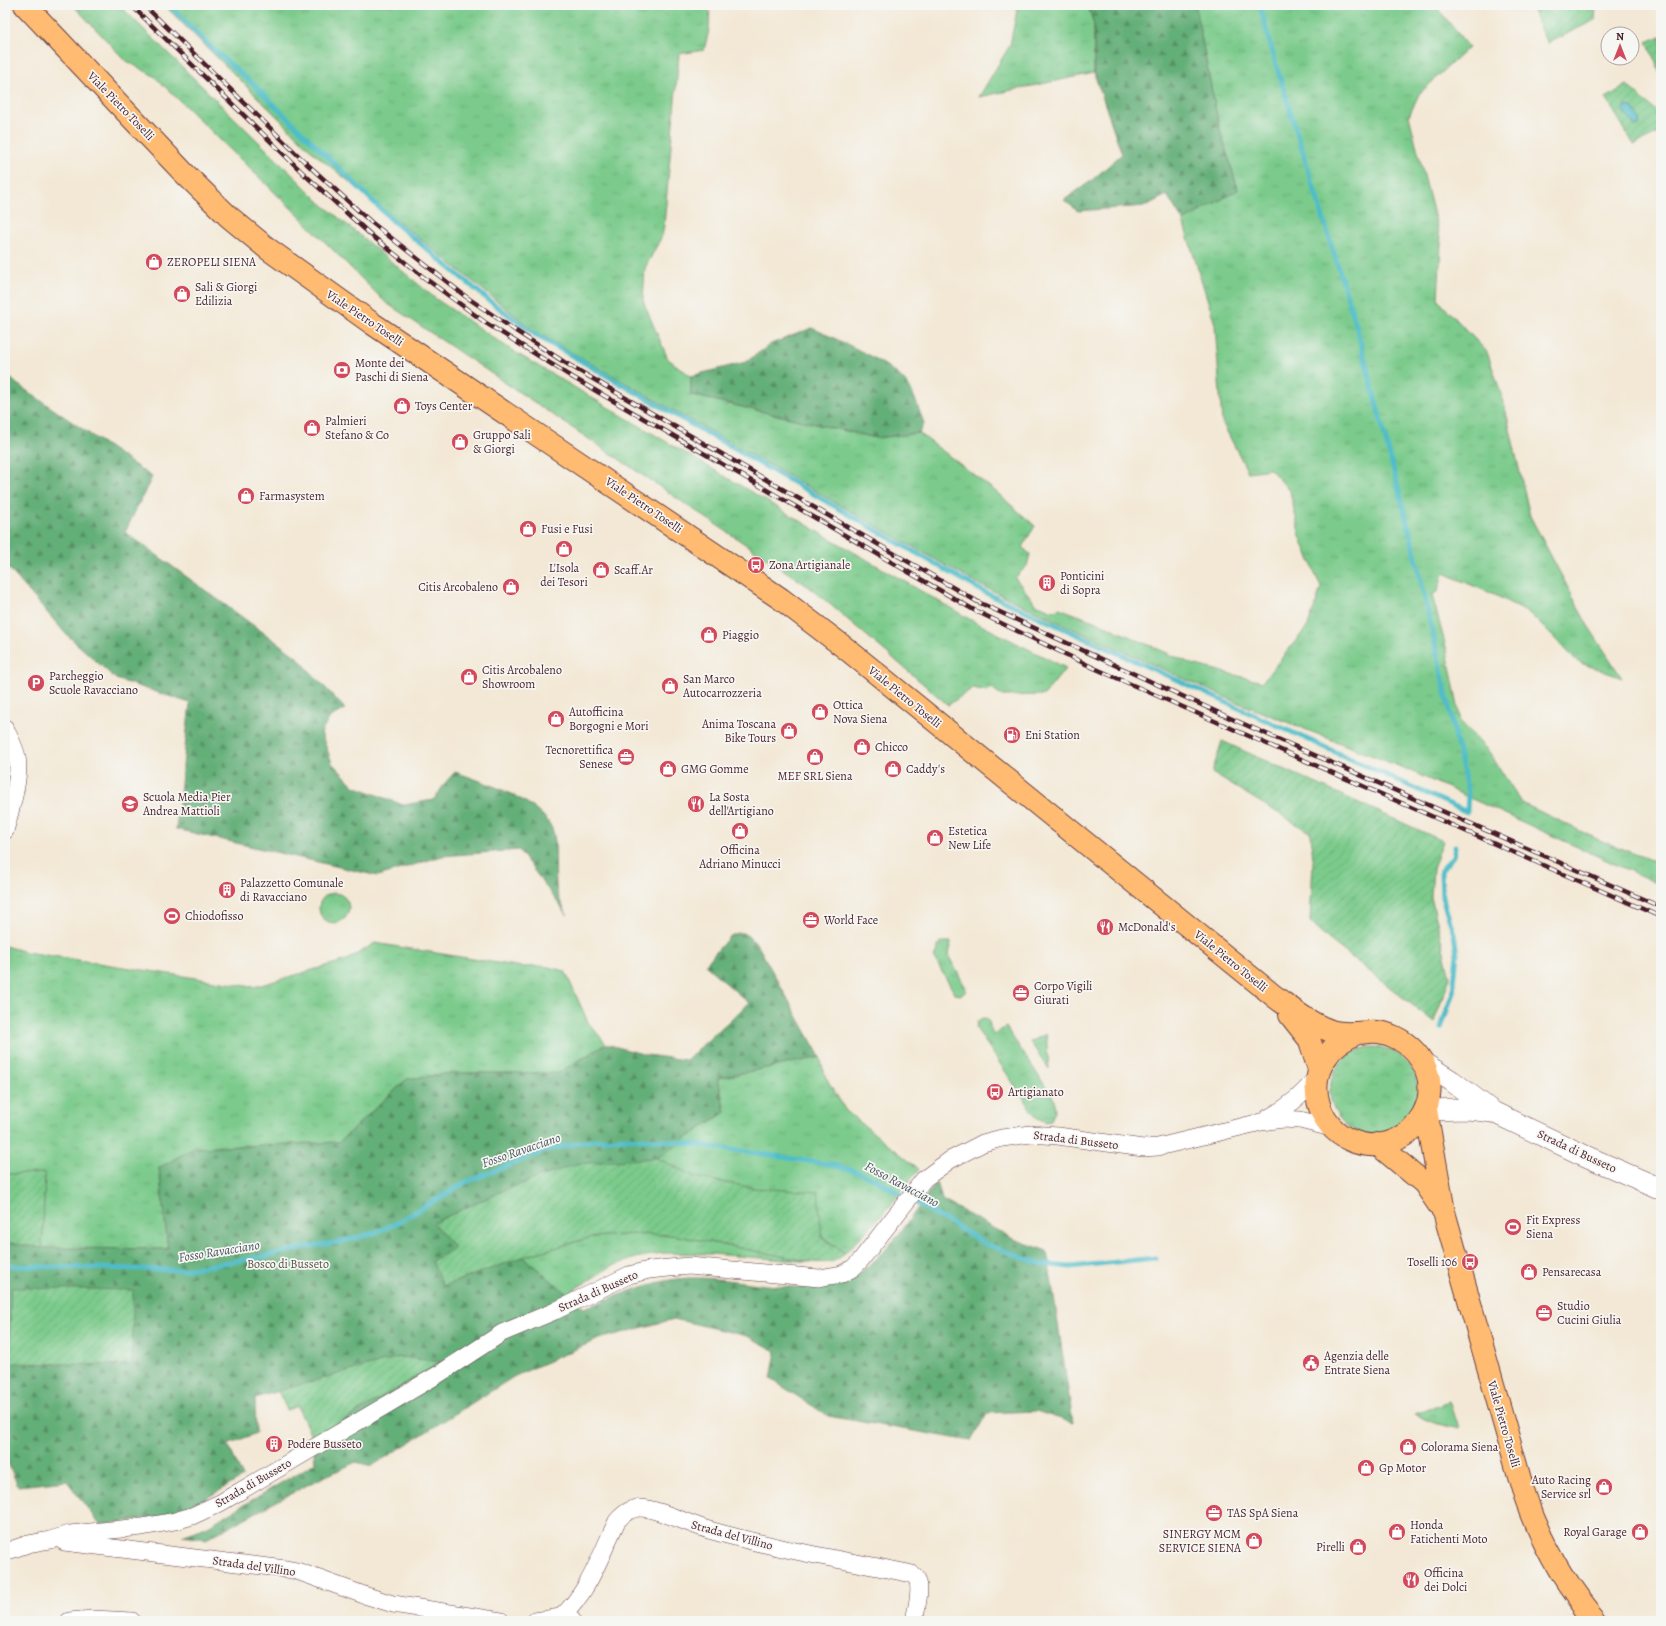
<svg xmlns="http://www.w3.org/2000/svg" width="1666" height="1626" viewBox="0 0 1666 1626" font-family="Alegreya,serif">
<style>
.grass{fill:url(#grass-tufts);stroke:#62755c}
.forest{fill:url(#forest-firs);stroke:#576752}
.garden{fill:url(#garden-furrows);stroke:#62755c}
.water{fill:#50bdc9;stroke:#4d6e7a}
.lines{fill:none;stroke-linecap:round;stroke-linejoin:round}
.stream{stroke:#50bdc9;stroke-width:5}
.minor-casing{stroke:#633d44;stroke-width:18}
.tertiary-casing{stroke:#633d44;stroke-width:22}
.primary-casing{stroke:#633d44;stroke-width:24}
.minor{stroke:#fff;stroke-width:17}
.tertiary{stroke:#fff;stroke-width:21}
.primary{stroke:#ffbb71;stroke-width:22}
.rail-casing{stroke:#4a1f2b;stroke-width:4.5}
.rail{stroke:#f6f6f2;stroke-width:3;stroke-dasharray:9;stroke-linecap:butt}
.labels{text-anchor:middle;dominant-baseline:central;stroke-width:3.5;stroke-linejoin:round;paint-order:stroke}
.street-label{font-size:12px;fill:#4a1f2b;stroke:#f6f6f2}
.poi-label{font-size:12px;fill:#4a1f2b;stroke:#f6f6f2;text-anchor:start}
.park-label{font-size:12px;fill:#595348;stroke:#f6f6f2}
.water-label{font-size:13px;font-style:italic;fill:#4c5662;stroke:#f6f6f2}
</style>
<defs>
<pattern id="grass-tufts" width="24" height="20" patternUnits="userSpaceOnUse"><rect width="24" height="20" fill="#7bcb8c"/><path d="M3 7l-1-3M5 7V3M7 7l1-3M15 17l-1-3M17 17v-4M19 17l1-3" fill="none" stroke="#6cae79"/></pattern>
<pattern id="forest-firs" width="22" height="20" patternUnits="userSpaceOnUse"><rect width="22" height="20" fill="#64af78"/><path d="M5 1l3.5 6h-7zM16 11l3.5 6h-7z" fill="#548e63"/></pattern>
<pattern id="garden-furrows" width="10" height="10" patternUnits="userSpaceOnUse"><rect width="10" height="10" fill="#7bcb8c"/><path d="M-1 1l2-2M0 10L10 0M9 11l2-2" fill="none" stroke="#6cae79"/></pattern>
</defs>
<rect width="100%" height="100%" fill="#f6f6f2"/>
<filter id="ink" filterUnits="userSpaceOnUse"><feTurbulence type="fractalNoise" baseFrequency=".025" numOctaves="2"/><feDisplacementMap in="SourceGraphic" scale="8" xChannelSelector="R" yChannelSelector="G"/><feConvolveMatrix kernelMatrix="1 2 1 2 8 2 1 2 1" color-interpolation-filters="sRGB"/></filter>
<filter id="wash" filterUnits="userSpaceOnUse"><feTurbulence type="fractalNoise" baseFrequency=".012" numOctaves="4" result="noise"/><feDisplacementMap in="SourceGraphic" scale="16" xChannelSelector="R" yChannelSelector="G"/><feGaussianBlur stdDeviation="0.9" result="paint"/><feColorMatrix in="noise" values="0 0 0 0 0 0 0 0 0 0 0 0 0 0 0 0 0 1.4 0 .05"/><feComposite in="paint" operator="in"/></filter>
<g filter="url(#wash)">
<rect width="100%" height="100%" fill="#f3e8d5"/>
<path class="grass" d="M73,5H119L321,203L436,299L513,351L819,532L973,621L1066,668L1044,695L1002,696L991,687L987,691L973,688L948,705L812,589L385,302L294,211L154,76L125,60Z
M164,5H710L709,30L704,50L679,54L664,226L662,236L645,268L643,301L668,359L691,376V395L876,438L919,433L995,491L1035,526L1022,547L1030,554L1027,566L1015,578L1036,604L1053,611L1059,608L1099,623L1192,664L1262,682L1308,626L1321,588L1300,536L1290,491L1270,469L1248,472L1222,422L1215,324L1183,221L1238,189L1219,127L1195,5H1435L1469,47L1419,94L1409,116L1441,243L1438,300L1487,352L1503,399L1530,516L1587,624L1622,678L1578,662L1530,614L1495,595L1443,573L1438,591L1432,595L1447,651L1461,722L1489,752L1522,803L1599,840L1661,864V885L1406,769L1236,702L1062,624L980,585L534,331L315,154Z
M1018,5H1088L1094,25V73L979,97L1010,45Z
M319 908a15 15 0 1 1 30 0a15 15 0 1 1-30 0Z
M940,942H951L949,957L966,988L965,992L962,995L955,994L934,958Z
M375,943L522,967L544,966L565,971L588,1022L606,1044L558,1073H452L407,1079L339,1142L194,1148L159,1168L168,1249L42,1248L45,1174H5V946L26,952L254,987L347,960Z
M984,1018L988,1019L993,1035L1006,1027L1054,1099L1055,1111L1051,1120L1046,1122L1036,1117L976,1028C977,1022 978,1019 984,1018Z
M1046,1034L1049,1069L1030,1042Z
M1330 1091a44 44 0 1 1 88 0a44 44 0 1 1-88 0Z
M820,1057L825,1076L846,1111L919,1169L885,1212L845,1253L753,1188L695,1177L657,1158L725,1112L718,1078Z
M634,1234L673,1235L812,1262L711,1254L662,1253L636,1258L612,1266L567,1294L523,1257L592,1237Z
M1450,1401L1459,1429L1434,1423L1415,1414Z"/>
<path class="forest" d="M1088,5H1195L1219,127L1238,190L1183,221L1167,195L1145,206L1078,211L1064,200L1091,181L1122,154L1094,73V25Z
M812,328C836,339 892,363 907,384C915,395 919,411 924,423L919,433L876,438L691,395V376L746,362L771,344Z
M5,373L17,384L152,477L125,532L297,657L345,709L330,717L321,733L332,763L354,786L403,805L434,800L445,783L455,772C483,782 548,802 554,835C557,854 554,874 557,893C559,900 564,908 567,915L519,850L442,856L378,876L176,829L190,703L116,679L65,633L5,564Z
M737,933H744L757,944L820,1057L718,1078L725,1112L657,1158L576,1165L505,1190L433,1223L455,1248L443,1286L523,1257L584,1308C618,1296 652,1280 688,1278C739,1276 807,1301 853,1276C887,1259 913,1212 937,1182L942,1200L1011,1238L1047,1251L1073,1423L1036,1411L987,1413L971,1441L828,1416L771,1379L776,1351L747,1336L674,1319L599,1339L515,1376L372,1466L356,1462L311,1483L206,1539L182,1536L206,1527L315,1463L313,1439L440,1362L400,1357L255,1398L256,1433L228,1445L243,1477L195,1505L157,1517L100,1525L67,1481L18,1486L5,1456V1242L42,1248L168,1249L159,1168L194,1148L339,1142L407,1079L452,1073H558L606,1044L646,1055L686,1060L749,1003L705,965L729,937Z"/>
<path class="garden" d="M1531,5H1596L1595,20L1548,43L1542,34Z
M1661,36V75L1647,42Z
M1627,85L1655,110L1661,130V132L1634,145L1606,98Z
M1222,741L1443,841L1433,869L1431,897L1450,977L1434,1022L1327,938L1310,922L1313,862L1311,833L1212,773Z
M657,1158L695,1177L753,1188L818,1192L822,1238L845,1253C834,1264 828,1263 812,1262L673,1235L634,1234L592,1237L523,1257L443,1286L432,1261L455,1248L433,1223L505,1190L576,1164Z
M45,1173L42,1248L5,1242V1174Z
M11,1288L133,1290L132,1365L9,1363Z
M400,1357L441,1362L313,1439L297,1406L287,1410L278,1391Z"/>
<path class="water" d="M1626,106L1632,107L1640,119L1639,125L1635,126L1623,111Z"/>
<g class="lines">
<path class="stream" d="M169,5L211,47L255,86L393,221L491,302L536,335L986,593L1467,812L1468,793L1413,545L1356,325L1274,58L1260,5
M1441,1028L1453,992L1457,955L1454,934L1442,897L1441,871L1453,856L1455,847
M5,1264L15,1266L183,1270L266,1256L306,1247L340,1242L374,1233L395,1224L466,1182L548,1150L592,1140L629,1138L670,1141L763,1154L833,1165L857,1172L875,1179L986,1244L1040,1264L1070,1267L1155,1258"/>
</g>
</g>
<g filter="url(#ink)">
<g class="lines">
<defs>
<path id="minor" d="M5,728C9,737 15,747 17,757C21,778 10,811 5,831
M1268,1118C1289,1107 1303,1095 1317,1077
M64,1542L286,1569L297,1571L364,1595L393,1604L501,1621
M5,1552L28,1544L50,1540L70,1534L142,1527L175,1521L192,1516L220,1503L439,1374L502,1333L555,1311L629,1275L649,1270L689,1266L819,1278L842,1274L853,1268L860,1261L924,1179L950,1160L983,1143L1002,1138L1031,1134L1058,1136L1143,1148L1158,1147L1261,1122L1283,1119L1300,1120L1332,1128
M561,1617C589,1592 601,1554 617,1521C623,1514 630,1508 640,1508C657,1508 691,1525 709,1530C776,1549 844,1560 912,1574C925,1581 916,1608 914,1621
M69,1621L93,1619L132,1621
M535,1621L561,1617L572,1620"/>
<path id="tertiary" d="M1422,1062L1452,1081L1493,1112L1581,1154L1661,1189
M1426,1110L1468,1109L1493,1112"/>
<path id="primary" d="M25,5L183,172L228,216L268,249L373,324L781,599L844,647L1274,996C1292,1009 1310,1024 1331,1031C1344,1035 1356,1033 1369,1032C1386,1030 1404,1040 1415,1052C1456,1098 1403,1164 1350,1140C1318,1126 1306,1084 1327,1056C1334,1045 1344,1040 1355,1034
M1290,1015L1309,1039L1319,1069
M1426,1110L1444,1212L1525,1497C1541,1544 1564,1584 1596,1621
M1377,1144L1424,1183L1441,1208"/>
</defs>
<use href="#minor" class="minor-casing"/>
<use href="#tertiary" class="tertiary-casing"/>
<use href="#primary" class="primary-casing"/>
<use href="#minor" class="minor"/>
<use href="#tertiary" class="tertiary"/>
<use href="#primary" class="primary"/>
<defs>
<path id="rail" d="M131,5L304,174L371,235L422,276L486,323L572,377L974,610L1094,668L1661,917
M144,5L307,164L371,222L465,296L516,331L564,362L751,471L978,602L1230,718L1661,907"/>
</defs>
<use href="#rail" class="rail-casing"/>
<use href="#rail" class="rail"/>
</g>
</g>
<defs>
<symbol id="shop-disc" viewBox="-11 -11 22 22"><circle r="9.5" fill="#d1495b" stroke="#f6f6f2"/><path d="M-5-2.5h2.3a2.7 3.5 0 0 1 5.4 0H5L5.5 6h-11ZM-1.5-2.5h3a1.5 2.3 0 0 0-3 0Z" fill="#fff"/></symbol>
<symbol id="bank-disc" viewBox="-11 -11 22 22"><circle r="9.5" fill="#d1495b" stroke="#f6f6f2"/><path d="M-6-4H6V4H-6ZM0-2.3a2.3 2.3 0 1 0 0 4.6a2.3 2.3 0 1 0 0-4.6Z" fill="#fff"/></symbol>
<symbol id="bus-disc" viewBox="-11 -11 22 22"><circle r="9.5" fill="#d1495b" stroke="#f6f6f2"/><path d="M-5-6H5V4H4V6H2V4H-2V6H-4V4H-5ZM-3.5-4V0h7V-4ZM-3.5 1.2v1.5H-2V1.2ZM2 1.2v1.5H3.5V1.2Z" fill="#fff"/></symbol>
<symbol id="building-disc" viewBox="-11 -11 22 22"><circle r="9.5" fill="#d1495b" stroke="#f6f6f2"/><path d="M-4-6H4V6H1V3H-1V6H-4ZM-2.5-4.3h1.7v1.8h-1.7ZM.8-4.3h1.7v1.8H.8ZM-2.5-1h1.7V.8h-1.7ZM.8-1h1.7V.8H.8Z" fill="#fff"/></symbol>
<symbol id="parking-disc" viewBox="-11 -11 22 22"><circle r="9.5" fill="#d1495b" stroke="#f6f6f2"/><path d="M-3.5-5.5H1a3.5 3.5 0 0 1 0 7H-1V5.5H-3.5ZM-1-3.4V-.6H.8a1.4 1.4 0 0 0 0-2.8Z" fill="#fff"/></symbol>
<symbol id="fuel-disc" viewBox="-11 -11 22 22"><circle r="9.5" fill="#d1495b" stroke="#f6f6f2"/><path d="M-5.5-6h7V0h2V4h1.3V-2.5L3-4.5l.8-.8L6-3V5H2.5V1h-1V6h-7ZM-4.2-4.7v3.2H.2V-4.7Z" fill="#fff"/></symbol>
<symbol id="office-disc" viewBox="-11 -11 22 22"><circle r="9.5" fill="#d1495b" stroke="#f6f6f2"/><path d="M-6-3h4V-5.5h4V-3h4V5H-6ZM-1-4.5V-3h2v-1.5ZM-6 0V1H6V0Z" fill="#fff"/></symbol>
<symbol id="school-disc" viewBox="-11 -11 22 22"><circle r="9.5" fill="#d1495b" stroke="#f6f6f2"/><path d="M0-5L7-2L0 1L-7-2ZM-4 1L0 2.5L4 1V4Q0 6-4 4Z" fill="#fff"/></symbol>
<symbol id="restaurant-disc" viewBox="-11 -11 22 22"><circle r="9.5" fill="#d1495b" stroke="#f6f6f2"/><path d="M-5-6h1v4h1v-4h1v4h1v-4h1v5L-1.5 .5V6h-2V.5L-5-1ZM5-6V6H3V1.5H1.5Q1.5-4 5-6Z" fill="#fff"/></symbol>
<symbol id="stadium-disc" viewBox="-11 -11 22 22"><circle r="9.5" fill="#d1495b" stroke="#f6f6f2"/><path d="M0-5a6.5 5 0 1 0 0 10a6.5 5 0 1 0 0-10ZM-3.5-1.8h7v3.6h-7Z" fill="#fff"/></symbol>
<symbol id="civic-disc" viewBox="-11 -11 22 22"><circle r="9.5" fill="#d1495b" stroke="#f6f6f2"/><path d="M-.6-6.5H3V-4.5H.6V-3L4-1V1h2V6H-6V1h2V-1L-.6-3ZM-1.2 2.5V6h2.4V2.5Z" fill="#fff"/></symbol>
</defs>
<g fill-rule="evenodd">
<use href="#shop-disc" x="144" y="252" width="20" height="20"/>
<use href="#shop-disc" x="172" y="284" width="20" height="20"/>
<use href="#bank-disc" x="332" y="360" width="20" height="20"/>
<use href="#shop-disc" x="392" y="396" width="20" height="20"/>
<use href="#shop-disc" x="302" y="418" width="20" height="20"/>
<use href="#shop-disc" x="450" y="432" width="20" height="20"/>
<use href="#shop-disc" x="236" y="486" width="20" height="20"/>
<use href="#shop-disc" x="518" y="519" width="20" height="20"/>
<use href="#shop-disc" x="554" y="539" width="20" height="20"/>
<use href="#bus-disc" x="746" y="555" width="20" height="20"/>
<use href="#shop-disc" x="591" y="560" width="20" height="20"/>
<use href="#building-disc" x="1037" y="573" width="20" height="20"/>
<use href="#shop-disc" x="501" y="577" width="20" height="20"/>
<use href="#shop-disc" x="699" y="625" width="20" height="20"/>
<use href="#shop-disc" x="459" y="667" width="20" height="20"/>
<use href="#parking-disc" x="26" y="673" width="20" height="20"/>
<use href="#shop-disc" x="660" y="676" width="20" height="20"/>
<use href="#shop-disc" x="810" y="702" width="20" height="20"/>
<use href="#shop-disc" x="546" y="709" width="20" height="20"/>
<use href="#shop-disc" x="779" y="721" width="20" height="20"/>
<use href="#fuel-disc" x="1002" y="725" width="20" height="20"/>
<use href="#shop-disc" x="852" y="737" width="20" height="20"/>
<use href="#office-disc" x="616" y="747" width="20" height="20"/>
<use href="#shop-disc" x="805" y="747" width="20" height="20"/>
<use href="#shop-disc" x="658" y="759" width="20" height="20"/>
<use href="#shop-disc" x="883" y="759" width="20" height="20"/>
<use href="#school-disc" x="120" y="794" width="20" height="20"/>
<use href="#restaurant-disc" x="686" y="794" width="20" height="20"/>
<use href="#shop-disc" x="730" y="821" width="20" height="20"/>
<use href="#shop-disc" x="925" y="828" width="20" height="20"/>
<use href="#building-disc" x="217" y="880" width="20" height="20"/>
<use href="#stadium-disc" x="162" y="906" width="20" height="20"/>
<use href="#office-disc" x="801" y="910" width="20" height="20"/>
<use href="#restaurant-disc" x="1095" y="917" width="20" height="20"/>
<use href="#office-disc" x="1011" y="983" width="20" height="20"/>
<use href="#bus-disc" x="985" y="1082" width="20" height="20"/>
<use href="#stadium-disc" x="1503" y="1217" width="20" height="20"/>
<use href="#bus-disc" x="1460" y="1252" width="20" height="20"/>
<use href="#shop-disc" x="1519" y="1262" width="20" height="20"/>
<use href="#office-disc" x="1534" y="1303" width="20" height="20"/>
<use href="#civic-disc" x="1301" y="1353" width="20" height="20"/>
<use href="#building-disc" x="264" y="1434" width="20" height="20"/>
<use href="#shop-disc" x="1398" y="1437" width="20" height="20"/>
<use href="#shop-disc" x="1356" y="1458" width="20" height="20"/>
<use href="#shop-disc" x="1594" y="1477" width="20" height="20"/>
<use href="#office-disc" x="1204" y="1503" width="20" height="20"/>
<use href="#shop-disc" x="1387" y="1522" width="20" height="20"/>
<use href="#shop-disc" x="1630" y="1522" width="20" height="20"/>
<use href="#shop-disc" x="1244" y="1531" width="20" height="20"/>
<use href="#shop-disc" x="1348" y="1537" width="20" height="20"/>
<use href="#restaurant-disc" x="1401" y="1570" width="20" height="20"/>
</g>
<g class="labels">
<g class="street-label">
<text transform="translate(121 106) rotate(46)">Viale Pietro Toselli</text>
<text transform="translate(365 318) rotate(34)">Viale Pietro Toselli</text>
<text transform="translate(644 505) rotate(34)">Viale Pietro Toselli</text>
<text transform="translate(905 697) rotate(39)">Viale Pietro Toselli</text>
<text transform="translate(1231 961) rotate(39)">Viale Pietro Toselli</text>
<text transform="translate(1076 1140) rotate(7)">Strada di Busseto</text>
<text transform="translate(1577 1151) rotate(25)">Strada di Busseto</text>
<text transform="translate(598 1291) rotate(-24)">Strada di Busseto</text>
<text transform="translate(1504 1424) rotate(74)">Viale Pietro Toselli</text>
<text transform="translate(253 1483) rotate(-30)">Strada di Busseto</text>
<text transform="translate(732 1535) rotate(15)">Strada del Villino</text>
<text transform="translate(254 1566) rotate(8)">Strada del Villino</text>
</g>
<g class="poi-label">
<text x="167" y="262">ZEROPELI SIENA</text>
<text x="195" y="287">Sali &amp; Giorgi<tspan x="195" dy="14">Edilizia</tspan></text>
<text x="355" y="363">Monte dei<tspan x="355" dy="14">Paschi di Siena</tspan></text>
<text x="415" y="406">Toys Center</text>
<text x="325" y="421">Palmieri<tspan x="325" dy="14">Stefano &amp; Co</tspan></text>
<text x="473" y="435">Gruppo Sali<tspan x="473" dy="14">&amp; Giorgi</tspan></text>
<text x="259" y="496">Farmasystem</text>
<text x="541" y="529">Fusi e Fusi</text>
<text x="769" y="565">Zona Artigianale</text>
<text x="564" y="568" text-anchor="middle">L'Isola<tspan x="564" dy="14">dei Tesori</tspan></text>
<text x="614" y="570">Scaff.Ar</text>
<text x="1060" y="576">Ponticini<tspan x="1060" dy="14">di Sopra</tspan></text>
<text x="498" y="587" text-anchor="end">Citis Arcobaleno</text>
<text x="722" y="635">Piaggio</text>
<text x="482" y="670">Citis Arcobaleno<tspan x="482" dy="14">Showroom</tspan></text>
<text x="49" y="676">Parcheggio<tspan x="49" dy="14">Scuole Ravacciano</tspan></text>
<text x="683" y="679">San Marco<tspan x="683" dy="14">Autocarrozzeria</tspan></text>
<text x="833" y="705">Ottica<tspan x="833" dy="14">Nova Siena</tspan></text>
<text x="569" y="712">Autofficina<tspan x="569" dy="14">Borgogni e Mori</tspan></text>
<text x="776" y="724" text-anchor="end">Anima Toscana<tspan x="776" dy="14">Bike Tours</tspan></text>
<text x="1025" y="735">Eni Station</text>
<text x="875" y="747">Chicco</text>
<text x="613" y="750" text-anchor="end">Tecnorettifica<tspan x="613" dy="14">Senese</tspan></text>
<text x="681" y="769">GMG Gomme</text>
<text x="906" y="769">Caddy's</text>
<text x="815" y="776" text-anchor="middle">MEF SRL Siena</text>
<text x="143" y="797">Scuola Media Pier<tspan x="143" dy="14">Andrea Mattioli</tspan></text>
<text x="709" y="797">La Sosta<tspan x="709" dy="14">dell'Artigiano</tspan></text>
<text x="948" y="831">Estetica<tspan x="948" dy="14">New Life</tspan></text>
<text x="740" y="850" text-anchor="middle">Officina<tspan x="740" dy="14">Adriano Minucci</tspan></text>
<text x="240" y="883">Palazzetto Comunale<tspan x="240" dy="14">di Ravacciano</tspan></text>
<text x="185" y="916">Chiodofisso</text>
<text x="824" y="920">World Face</text>
<text x="1118" y="927">McDonald's</text>
<text x="1034" y="986">Corpo Vigili<tspan x="1034" dy="14">Giurati</tspan></text>
<text x="1008" y="1092">Artigianato</text>
<text x="1526" y="1220">Fit Express<tspan x="1526" dy="14">Siena</tspan></text>
<text x="1457" y="1262" text-anchor="end">Toselli 106</text>
<text x="1542" y="1272">Pensarecasa</text>
<text x="1557" y="1306">Studio<tspan x="1557" dy="14">Cucini Giulia</tspan></text>
<text x="1324" y="1356">Agenzia delle<tspan x="1324" dy="14">Entrate Siena</tspan></text>
<text x="287" y="1444">Podere Busseto</text>
<text x="1421" y="1447">Colorama Siena</text>
<text x="1379" y="1468">Gp Motor</text>
<text x="1591" y="1480" text-anchor="end">Auto Racing<tspan x="1591" dy="14">Service srl</tspan></text>
<text x="1227" y="1513">TAS SpA Siena</text>
<text x="1410" y="1525">Honda<tspan x="1410" dy="14">Fatichenti Moto</tspan></text>
<text x="1627" y="1532" text-anchor="end">Royal Garage</text>
<text x="1241" y="1534" text-anchor="end">SINERGY MCM<tspan x="1241" dy="14">SERVICE SIENA</tspan></text>
<text x="1345" y="1547" text-anchor="end">Pirelli</text>
<text x="1424" y="1573">Officina<tspan x="1424" dy="14">dei Dolci</tspan></text>
</g>
<g class="park-label">
<text x="288" y="1264">Bosco di Busseto</text>
</g>
<g class="water-label">
<text transform="translate(521 1150) rotate(-19)">Fosso Ravacciano</text>
<text transform="translate(902 1184) rotate(28)">Fosso Ravacciano</text>
<text transform="translate(219 1251) rotate(-9)">Fosso Ravacciano</text>
</g>
</g>
<rect width="1666" height="1626" fill="none" stroke="#f6f6f2" stroke-width="20"/>
<g transform="translate(1620 46)"><circle r="19" fill="#f6f6f2" stroke="#b1a0a2"/>
<path d="M0-3L7 15L0 10L-7 15Z" fill="#d1495b"/>
<text y="-6" font-size="11" font-weight="bold" text-anchor="middle" fill="#4a1f2b">N</text>
</g>
</svg>
